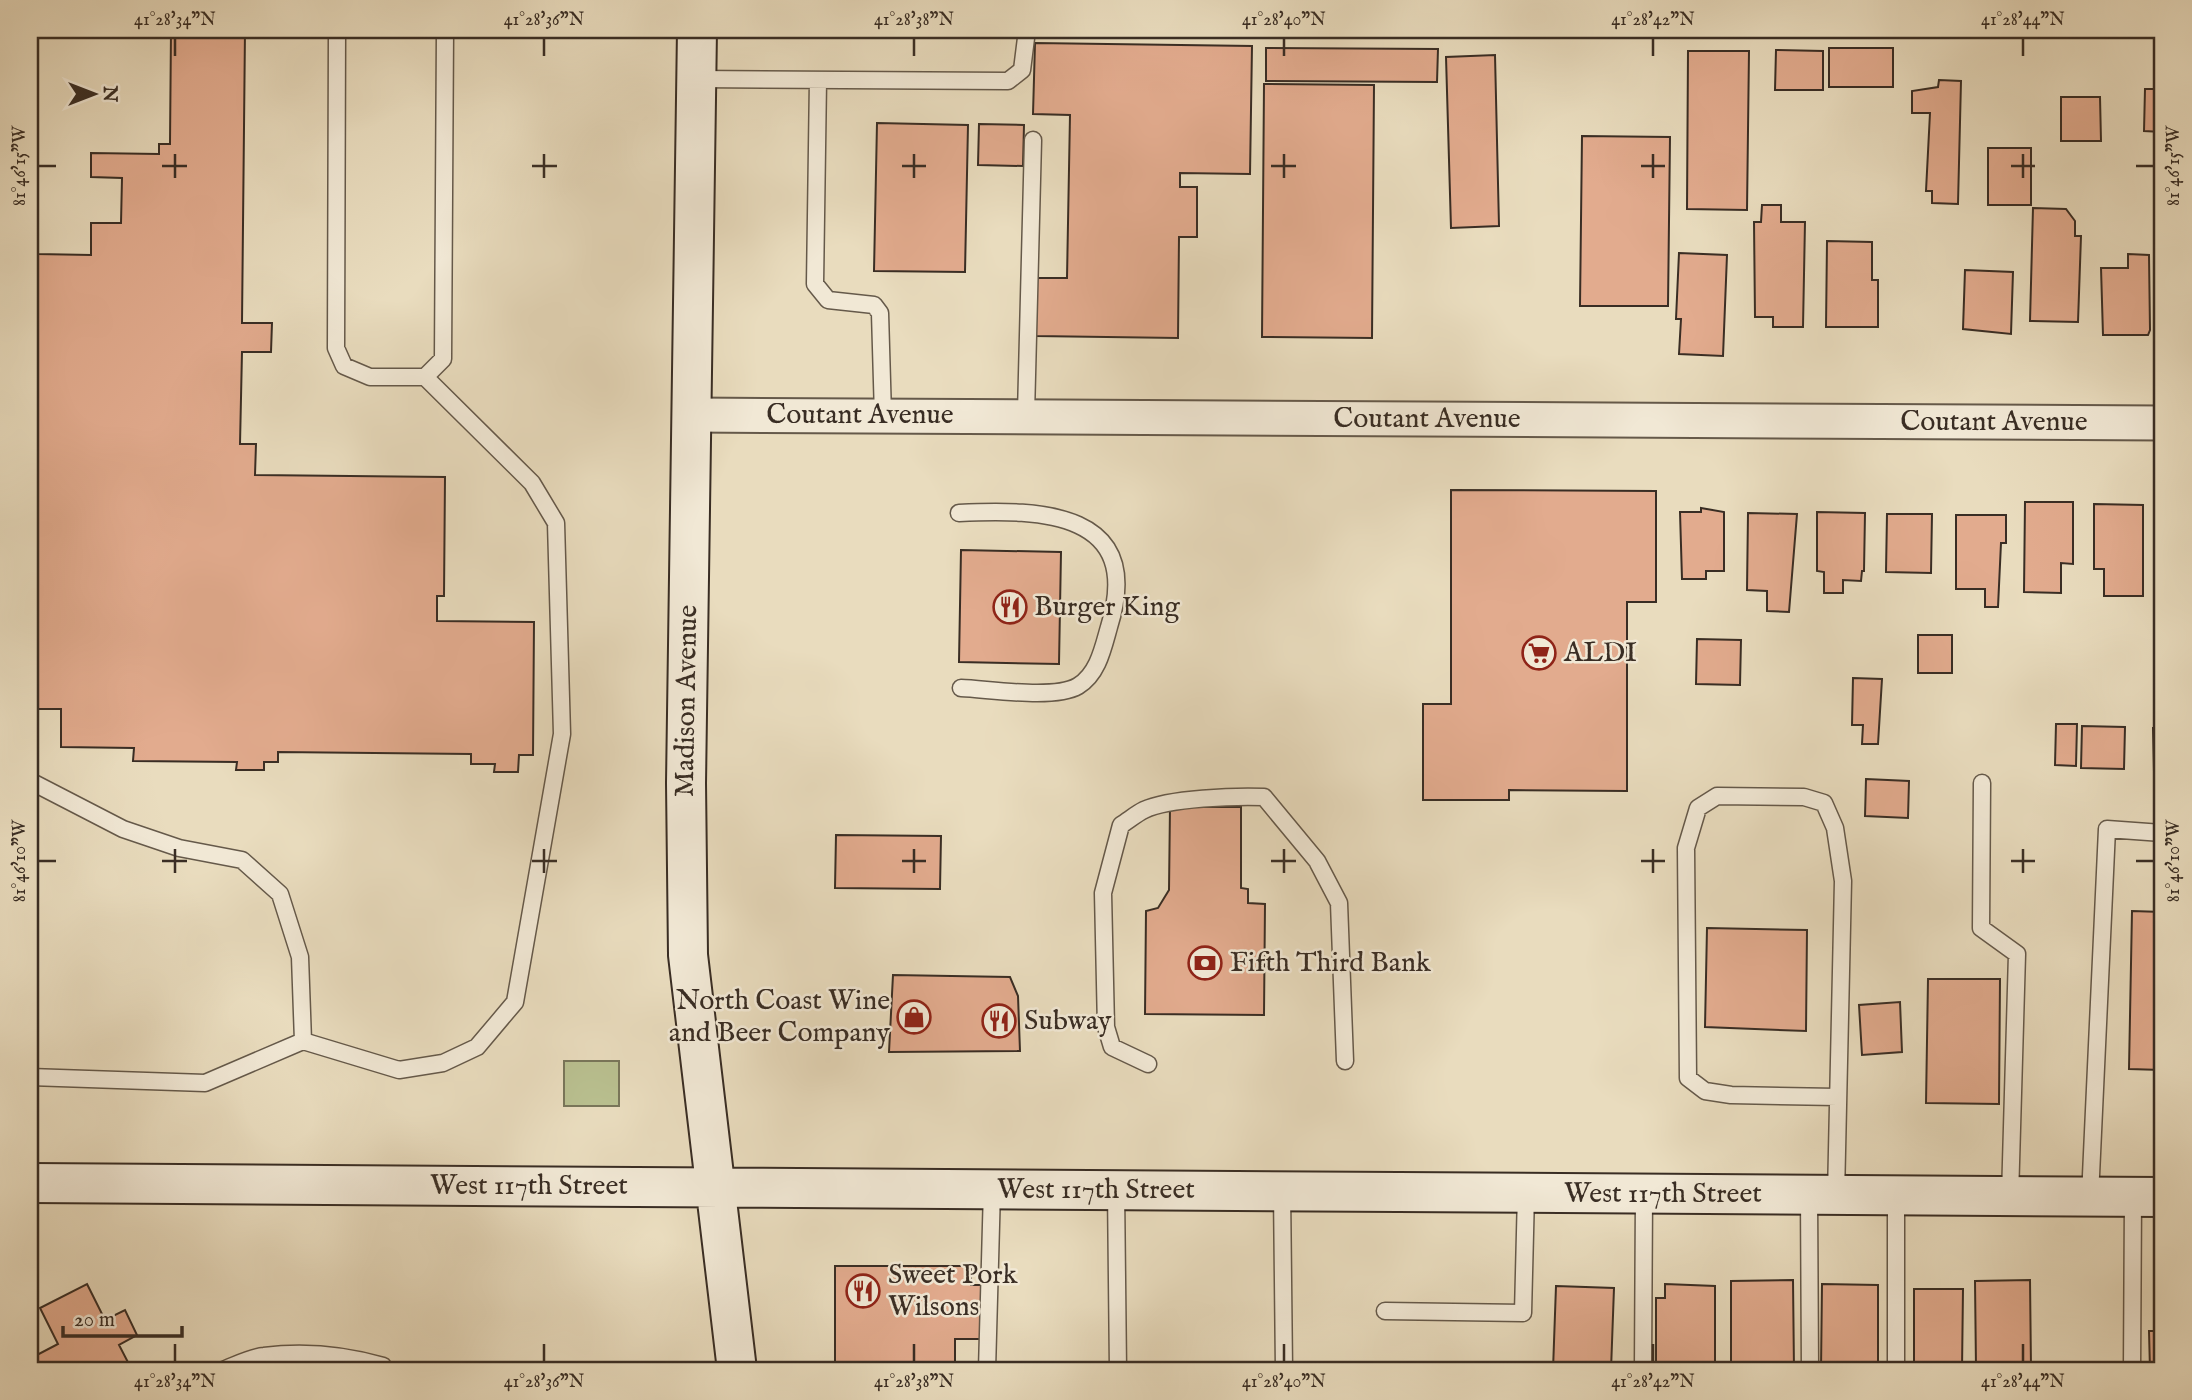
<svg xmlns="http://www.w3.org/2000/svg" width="2192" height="1400" viewBox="0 0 2192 1400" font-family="'IM FELL English',serif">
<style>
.green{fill:#b9c090;stroke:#79765a;stroke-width:2}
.building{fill:#e2ab8e;stroke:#392d24;stroke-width:2}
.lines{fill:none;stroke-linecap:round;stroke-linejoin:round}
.lane-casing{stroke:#65594a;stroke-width:19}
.street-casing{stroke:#65594a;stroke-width:37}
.secondary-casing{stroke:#392d24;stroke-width:42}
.lane{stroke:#f1e8d5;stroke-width:16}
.street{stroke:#f1e8d5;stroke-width:33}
.secondary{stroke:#f1e8d5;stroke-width:38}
.ticks{fill:none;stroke:#392d24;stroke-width:2.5}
.labels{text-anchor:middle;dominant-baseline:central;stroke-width:5;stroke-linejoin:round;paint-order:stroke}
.street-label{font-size:28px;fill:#392d24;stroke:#f1e8d5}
.poi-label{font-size:28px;fill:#392d24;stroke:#f1e8d5;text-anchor:start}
.neatline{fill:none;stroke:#392d24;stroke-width:2.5}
.ticks-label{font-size:18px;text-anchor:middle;fill:#392d24}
</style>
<rect width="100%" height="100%" fill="#e9dcbe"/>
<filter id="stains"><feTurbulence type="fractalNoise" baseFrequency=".00286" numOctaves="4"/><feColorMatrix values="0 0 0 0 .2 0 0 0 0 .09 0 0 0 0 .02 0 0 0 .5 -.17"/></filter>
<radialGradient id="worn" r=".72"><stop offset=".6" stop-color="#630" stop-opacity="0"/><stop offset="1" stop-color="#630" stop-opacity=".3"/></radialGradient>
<path class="green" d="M564,1061H619V1106H564Z"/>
<path class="building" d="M171,30H245L242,323H272L271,352H242L240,444H256L255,475L445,477L444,596H437V621L534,622L533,755H519L518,772H494L495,764H471V754L278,752V762H264V770H236L237,762L133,761L134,748L61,747V709H30V174H38L37,254L91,255V223H121L122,178L91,177V153L159,154V144H170Z
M1035,43L1252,46L1250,174L1180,173V187H1197V237H1179L1178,338L1035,336V278H1067L1070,115L1033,114Z
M1266,48L1438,49L1437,82L1266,81Z
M1829,48H1893V87H1829Z
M1776,50L1823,51V90H1775Z
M1688,51H1749L1747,210L1687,209Z
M1495,55L1499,226L1451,228L1446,57Z
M1939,80L1961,81L1958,204L1932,203V191H1926L1930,113H1912V91L1938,87Z
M1264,84L1374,85L1372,338L1262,337Z
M2145,89H2162V132L2144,131Z
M2061,97H2100L2101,141H2061Z
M877,123L968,125L965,272L874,271Z
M979,124L1024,125L1023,166L978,165Z
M1582,136L1670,137L1668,306H1580Z
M1988,148H2031V205H1988Z
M1762,205H1781V222H1805L1803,327H1773V317H1755L1754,222H1761Z
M2033,208L2066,209L2075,221V236H2081L2078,322L2030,321Z
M1827,241L1872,242V280H1878V327H1826Z
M1679,253L1727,255L1723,356L1679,354L1681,319H1676Z
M2128,254L2149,255L2150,330L2148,335H2103L2101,268H2128Z
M1965,270L2013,272L2011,334L1963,329Z
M1451,490L1656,491V602H1627V791L1509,790V800H1423V704H1451Z
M2025,502H2073V564L2061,563V593L2024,592Z
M2094,504L2143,505V596H2104V569H2094Z
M1701,508L1724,512V571H1706V579H1682L1680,512H1701Z
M1817,512L1865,513L1864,571H1862L1861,581L1843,580V593H1824V572L1817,571Z
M1748,513L1797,514L1789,612L1767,611V591L1747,590Z
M1887,514H1932L1931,573L1886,572Z
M1956,515H2006V543H2001L1998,607H1985V589H1956Z
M961,550L1061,552L1059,664L959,662Z
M1918,635H1952V673H1918Z
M1697,639L1741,640L1740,685L1696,684Z
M1853,678L1882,679L1878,744H1862L1863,725H1852Z
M2056,724H2077L2076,766L2055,765Z
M2082,726L2125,727L2124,769L2081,768Z
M2153,728H2162V771H2154Z
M1866,779L1909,781L1908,818L1865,816Z
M1170,807H1241V888L1248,889V903L1265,904L1264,1015L1145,1014L1146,911L1158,908L1169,890Z
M836,835L941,836L940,889L835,888Z
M2132,911L2162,912V1070L2129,1069Z
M1707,928L1807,930L1806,1031L1705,1027Z
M893,975L1010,977L1018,996L1020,1051L889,1052Z
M1928,979H2000L1999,1104L1926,1103Z
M1900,1002L1902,1052L1862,1055L1859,1005Z
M835,1266H971V1285H984V1339H955V1370H835Z
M1793,1280L1794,1370H1731V1281Z
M2030,1280L2031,1368H1976L1975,1281Z
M87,1284L105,1320L125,1310L137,1335L119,1345L132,1370H71L68,1365L57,1370H39L33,1357L58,1344L40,1308Z
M1665,1284L1715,1286V1370H1656V1298H1665Z
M1822,1284L1878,1285V1370H1821Z
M1556,1286L1614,1288L1611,1370H1553Z
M1914,1289H1963L1962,1370H1914Z
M2149,1331H2162V1370H2150Z"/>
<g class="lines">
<defs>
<path id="lane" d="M337,30L336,348L344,366L370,377H425L443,359L445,30
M696,79L1008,81L1022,70L1027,30
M818,80L815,284L828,300L874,305L880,313L883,416
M1026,414L1033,140
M959,513C1041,509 1145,511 1109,627C1103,648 1098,674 1078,686C1054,700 989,689 961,688
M30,781L123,829L179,848L242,860L280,894L300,957L303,1041
M1982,783L1981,928L2017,954L2010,1197
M1148,1064L1112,1047L1106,1027L1103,893L1121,825C1129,820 1136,814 1144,810C1169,798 1236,796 1264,797L1317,861L1339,903L1345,1061
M30,1077L205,1083L303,1041L399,1070L443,1063L477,1047L515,1002L562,734L556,523L532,483L425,377
M1116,1189L1118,1370
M1282,1191L1284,1370
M1809,1195L1810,1370
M1836,1196L1843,881L1835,828L1824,803L1804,797L1717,796L1698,808L1686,848L1688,1078L1705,1091L1731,1095L1837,1097
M1896,1196V1370
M2090,1197L2107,829L2162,833
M1385,1311L1523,1313L1526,1193
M223,1370C236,1365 251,1357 264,1356C304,1351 345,1355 383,1366L385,1370
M987,1370L992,1189
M1643,1370L1644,1194
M2132,1370L2133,1197"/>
<path id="street" d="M692,415L2162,423"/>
<path id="secondary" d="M697,30L686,783L688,955L737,1370
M30,1183L2162,1197"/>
</defs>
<use href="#lane" class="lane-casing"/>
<use href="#street" class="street-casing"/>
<use href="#secondary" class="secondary-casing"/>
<use href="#lane" class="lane"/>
<use href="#street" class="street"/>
<use href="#secondary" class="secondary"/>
</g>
<path class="ticks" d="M175,38V56M544,38V56M914,38V56M1284,38V56M1653,38V56M2023,38V56M175,154V178M544,154V178M914,154V178M1284,154V178M1653,154V178M2023,154V178M38,166H56M162,166H187M532,166H557M902,166H926M1271,166H1296M1641,166H1665M2011,166H2035M2136,166H2154M175,849V873M544,849V873M914,849V873M1284,849V873M1653,849V873M2023,849V873M38,861H56M162,861H187M532,861H557M902,861H926M1271,861H1296M1641,861H1665M2011,861H2035M2136,861H2154M175,1344V1362M544,1344V1362M914,1344V1362M1284,1344V1362M1653,1344V1362M2023,1344V1362"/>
<defs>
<symbol id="restaurant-ring" viewBox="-11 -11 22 22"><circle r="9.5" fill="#f1e8d5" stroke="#8f2418" stroke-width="1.5"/><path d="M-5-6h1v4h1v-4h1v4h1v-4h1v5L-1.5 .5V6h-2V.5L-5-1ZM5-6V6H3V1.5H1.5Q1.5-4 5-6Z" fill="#8f2418"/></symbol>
<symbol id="supermarket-ring" viewBox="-11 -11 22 22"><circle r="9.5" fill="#f1e8d5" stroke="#8f2418" stroke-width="1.5"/><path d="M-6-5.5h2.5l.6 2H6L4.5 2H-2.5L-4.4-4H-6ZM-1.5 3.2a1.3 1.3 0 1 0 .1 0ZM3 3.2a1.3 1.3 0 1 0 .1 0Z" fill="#8f2418"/></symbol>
<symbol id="bank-ring" viewBox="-11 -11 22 22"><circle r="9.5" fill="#f1e8d5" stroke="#8f2418" stroke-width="1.5"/><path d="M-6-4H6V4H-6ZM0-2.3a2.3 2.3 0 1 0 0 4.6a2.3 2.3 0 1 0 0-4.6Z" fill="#8f2418"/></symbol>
<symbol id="shop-ring" viewBox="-11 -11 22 22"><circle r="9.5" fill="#f1e8d5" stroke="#8f2418" stroke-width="1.5"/><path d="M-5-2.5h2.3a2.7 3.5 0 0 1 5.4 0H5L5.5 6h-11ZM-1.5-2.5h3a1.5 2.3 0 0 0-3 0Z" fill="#8f2418"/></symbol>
</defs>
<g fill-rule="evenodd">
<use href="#restaurant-ring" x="991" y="588" width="38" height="38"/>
<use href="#supermarket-ring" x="1520" y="634" width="38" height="38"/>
<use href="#bank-ring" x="1186" y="944" width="38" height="38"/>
<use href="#shop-ring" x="895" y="998" width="38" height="38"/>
<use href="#restaurant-ring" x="980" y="1002" width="38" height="38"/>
<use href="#restaurant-ring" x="844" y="1272" width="38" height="38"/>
</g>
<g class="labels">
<g class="street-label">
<text x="860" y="415">Coutant Avenue</text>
<text x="1427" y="419">Coutant Avenue</text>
<text x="1994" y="422">Coutant Avenue</text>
<text transform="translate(687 701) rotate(-89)">Madison Avenue</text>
<text x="529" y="1186">West 117th Street</text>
<text x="1096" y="1190">West 117th Street</text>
<text x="1663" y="1194">West 117th Street</text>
</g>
<g class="poi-label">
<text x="1034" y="607">Burger King</text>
<text x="1564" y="653">ALDI</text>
<text x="1230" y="963">Fifth Third Bank</text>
<text x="890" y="1001" text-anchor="end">North Coast Wine<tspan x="890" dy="32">and Beer Company</tspan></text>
<text x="1024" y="1021">Subway</text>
<text x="888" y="1275">Sweet Pork<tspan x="888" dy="32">Wilsons</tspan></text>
</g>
</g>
<rect width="2192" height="1400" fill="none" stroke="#e9dcbe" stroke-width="77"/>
<g transform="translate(94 94) rotate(90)" stroke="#f1e8d5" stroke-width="5" paint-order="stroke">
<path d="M0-5L12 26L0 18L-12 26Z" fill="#392d24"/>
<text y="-10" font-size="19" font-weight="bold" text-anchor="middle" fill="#392d24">N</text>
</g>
<path d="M63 1326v10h119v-10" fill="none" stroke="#392d24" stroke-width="3.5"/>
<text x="74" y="1326" font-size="21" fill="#392d24" stroke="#f1e8d5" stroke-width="5" paint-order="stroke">20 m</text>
<rect x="38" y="38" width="2116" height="1324" class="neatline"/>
<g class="ticks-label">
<text x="175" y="25">41°28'34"N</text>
<text x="544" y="25">41°28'36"N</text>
<text x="914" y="25">41°28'38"N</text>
<text x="1284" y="25">41°28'40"N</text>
<text x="1653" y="25">41°28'42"N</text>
<text x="2023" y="25">41°28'44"N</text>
<text transform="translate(2173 166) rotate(-90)" y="6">81°46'15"W</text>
<text transform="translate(19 166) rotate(-90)" y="6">81°46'15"W</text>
<text transform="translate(2173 861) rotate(-90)" y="6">81°46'10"W</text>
<text transform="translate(19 861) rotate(-90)" y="6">81°46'10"W</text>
<text x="175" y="1387">41°28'34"N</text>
<text x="544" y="1387">41°28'36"N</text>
<text x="914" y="1387">41°28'38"N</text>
<text x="1284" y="1387">41°28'40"N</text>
<text x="1653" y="1387">41°28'42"N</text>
<text x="2023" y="1387">41°28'44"N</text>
</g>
<rect width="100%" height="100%" filter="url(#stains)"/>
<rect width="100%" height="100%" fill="url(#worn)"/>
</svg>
